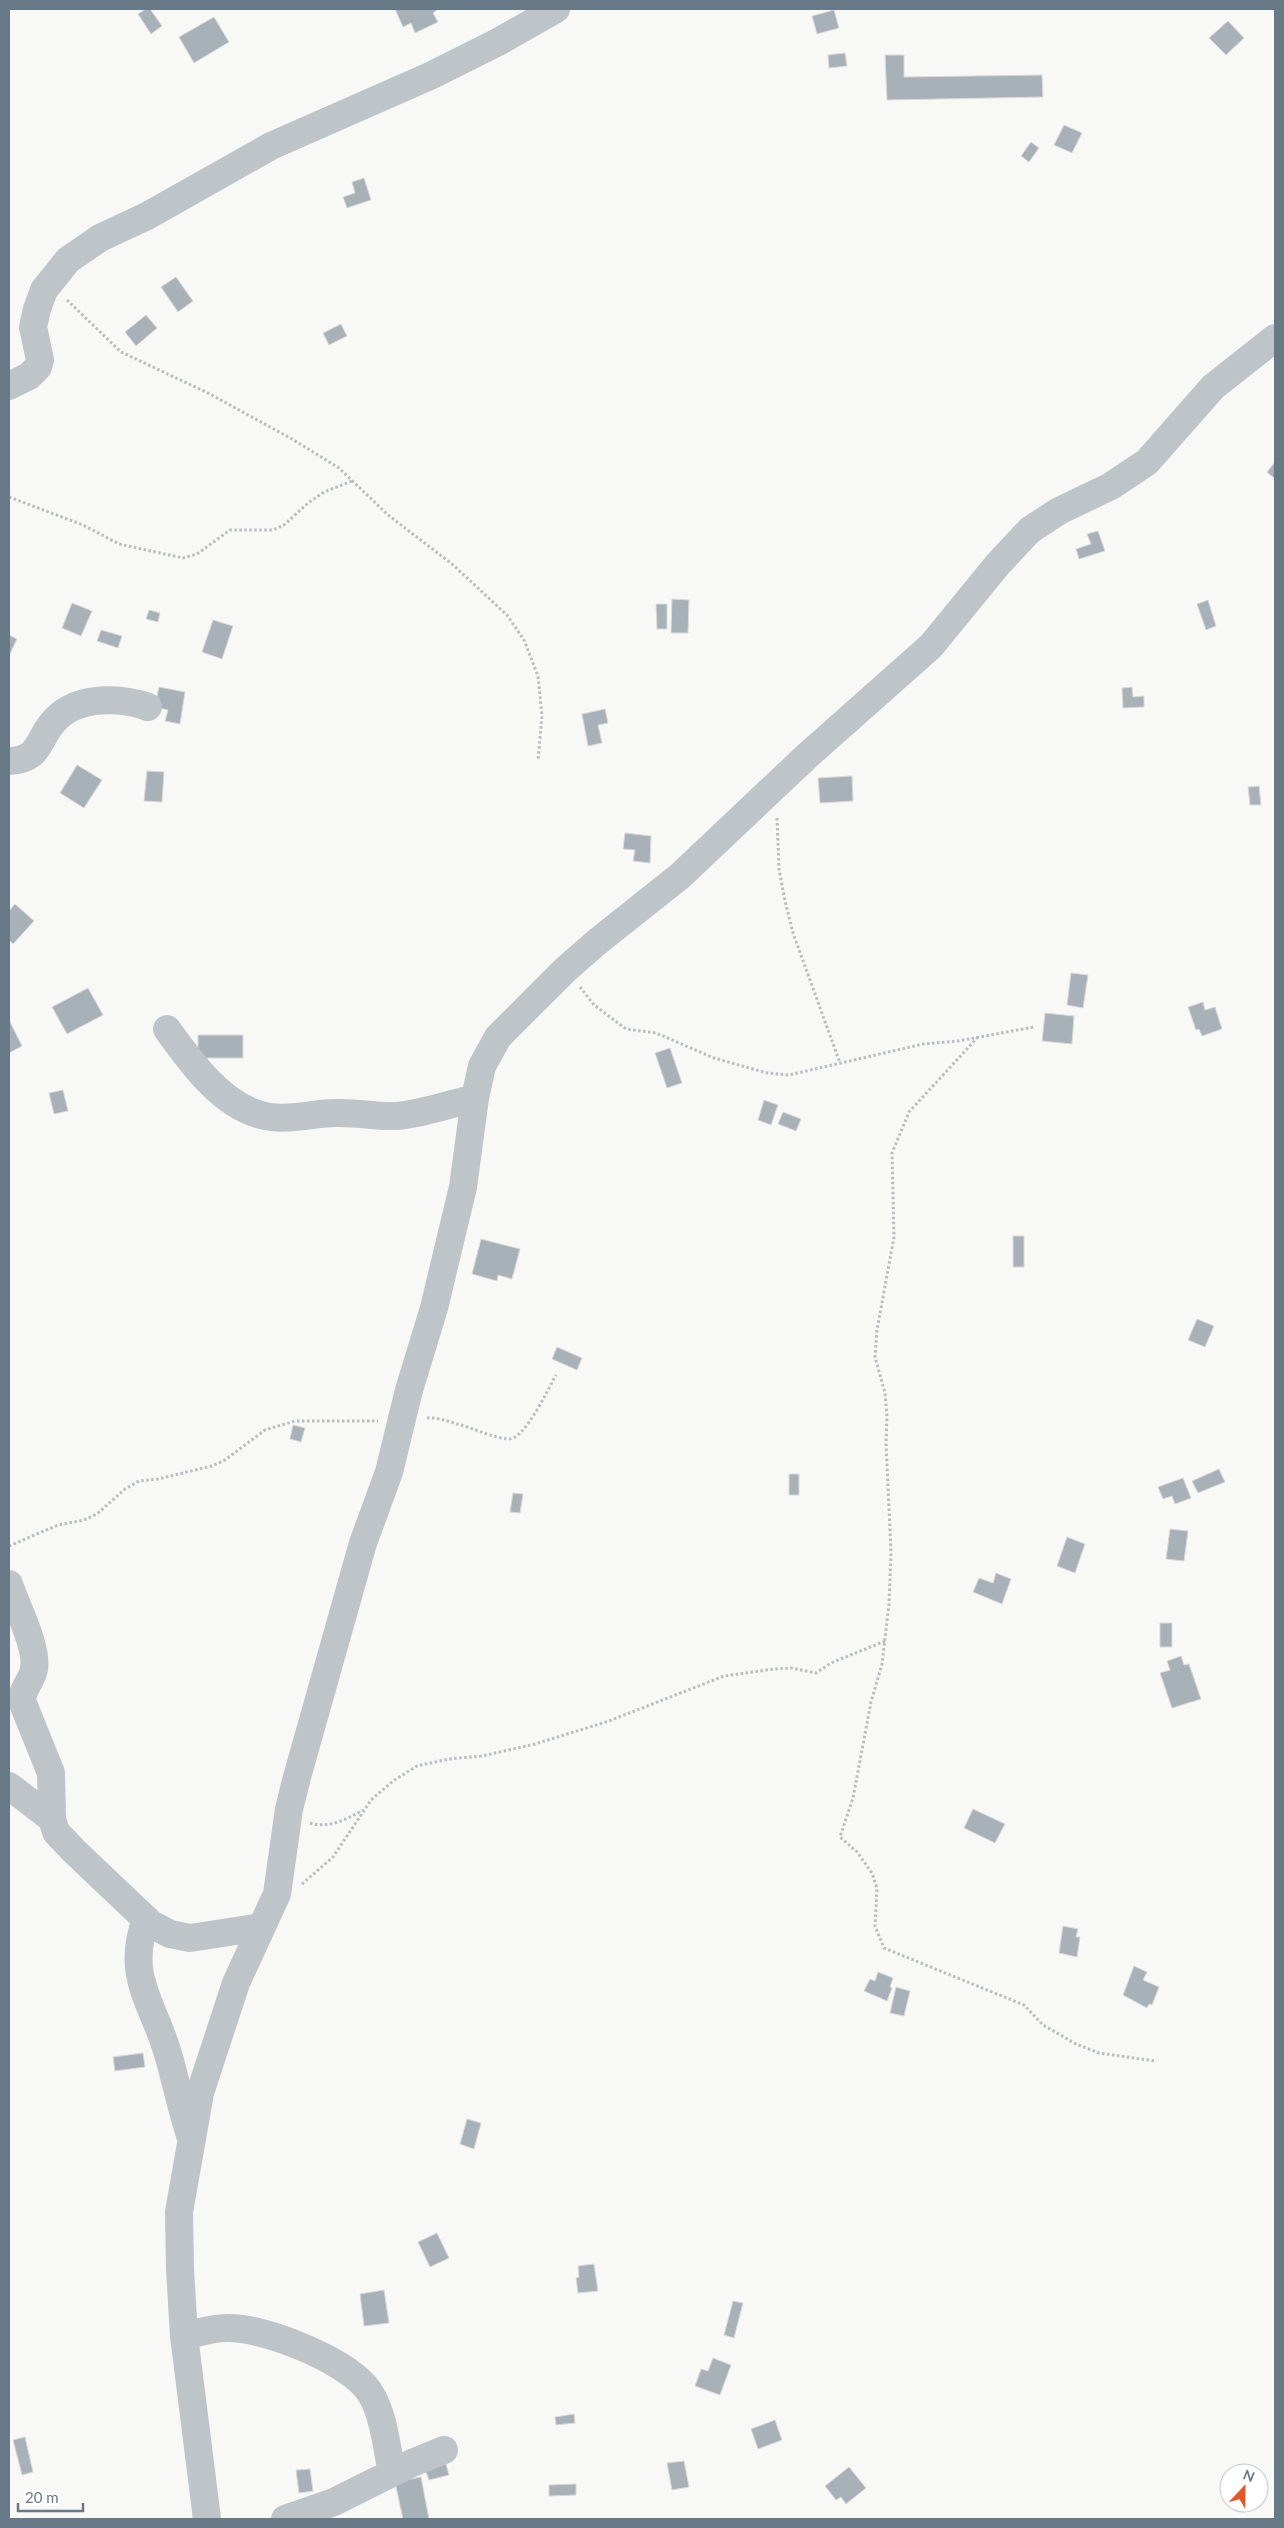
<svg xmlns="http://www.w3.org/2000/svg" width="1284" height="2528" viewBox="0 0 1284 2528" font-family="Lato,sans-serif">
<style>
.building{fill:#a8b1b7;stroke:#dadad8}
.lines{fill:none;stroke-linecap:round;stroke-linejoin:round}
.path{stroke:#b9bdc0;stroke-width:3;stroke-dasharray:2.5 2.5;stroke-linecap:butt}
.minor{stroke:#bfc4c8;stroke-width:28}
</style>
<rect width="100%" height="100%" fill="#f8f8f6"/>
<path class="building" d="M146,9H150L162,26L151,34L138,14Z
M395,9H438L433,13L438,22L415,33L411,23L403,27Z
M834,10L839,28L817,34L812,16Z
M214,17L229,42L194,63L179,37Z
M1228,21L1244,38L1226,55L1209,38Z
M845,53L847,66L829,68L828,55Z
M885,55H904V77L1042,75L1043,97L887,100Z
M1064,125L1082,133L1072,153L1054,145Z
M1031,142L1039,148L1029,162L1021,156Z
M364,178L371,200L347,208L343,197L355,193L352,182Z
M176,277L193,301L178,312L161,287Z
M146,315L157,328L136,346L125,332Z
M341,324L347,336L329,345L323,333Z
M1275,462V479L1267,472Z
M1098,531L1105,551L1079,559L1076,549L1091,544L1087,534Z
M672,599L689,600L688,633H671Z
M1208,600L1216,626L1206,630L1197,604Z
M72,603L92,611L81,636L62,628Z
M656,604H667V629H657Z
M149,610L160,613L158,622L146,619Z
M213,620L233,626L222,659L202,652Z
M101,630L122,636L118,648L97,641Z
M9,635L17,639L9,656Z
M159,687L185,692L180,724L165,721L168,710L155,707Z
M1132,687L1133,697L1144,696V707L1123,708L1122,688Z
M605,709L608,723L598,725L602,743L588,746L582,714Z
M77,765L102,780L84,808L60,793Z
M147,771L164,772L162,802L144,801Z
M852,776L853,801L820,803L818,778Z
M1259,786L1261,805H1250L1248,787Z
M625,833L651,836L650,863L633,861L635,850L623,849Z
M15,904L34,921L13,944L9,940V911Z
M1071,973L1088,975L1083,1008L1067,1005Z
M88,988L103,1015L67,1034L52,1007Z
M1203,1002L1205,1010L1215,1007L1222,1029L1202,1036L1199,1029L1196,1030L1188,1007Z
M1045,1013L1074,1016L1072,1044L1042,1041Z
M9,1020L22,1046L9,1053Z
M198,1035H243V1058H198Z
M670,1048L682,1083L667,1088L655,1053Z
M63,1090L68,1111L54,1114L49,1093Z
M764,1100L778,1105L771,1125L758,1120Z
M783,1112L801,1119L796,1131L778,1124Z
M1013,1236H1024V1267H1013Z
M481,1239L520,1249L512,1279L498,1275L497,1281L472,1274Z
M1197,1319L1214,1326L1205,1347L1188,1340Z
M557,1347L582,1358L577,1370L552,1359Z
M293,1425L305,1428L301,1442L290,1439Z
M1219,1469L1225,1482L1198,1493L1192,1481Z
M789,1474H799V1495H789Z
M1183,1478L1191,1498L1175,1504L1172,1496L1163,1499L1158,1487Z
M513,1493L523,1494L520,1513L510,1512Z
M1170,1529L1188,1531L1184,1561L1166,1559Z
M1067,1537L1085,1544L1075,1573L1057,1566Z
M996,1573L1011,1579L1002,1604L973,1592L979,1578L993,1583Z
M1160,1623H1172V1647H1160Z
M1181,1656L1184,1665L1189,1664L1201,1699L1172,1708L1160,1673L1170,1670L1167,1661Z
M973,1809L1005,1824L995,1843L964,1828Z
M1063,1926L1078,1929L1076,1937H1080L1077,1957L1059,1953Z
M1134,1966L1147,1972L1143,1980L1159,1987L1152,2005L1149,2004L1147,2008L1123,1995Z
M878,1972L893,1978L890,1987L892,1988L887,2001L864,1991L870,1979L875,1981Z
M896,1987L910,1991L904,2016L890,2013Z
M143,2053L145,2067L115,2071L113,2057Z
M467,2119L481,2123L474,2149L460,2144Z
M437,2233L449,2258L430,2267L418,2242Z
M594,2264L598,2291L578,2293L576,2278L579,2277L578,2266Z
M384,2290L389,2323L364,2326L360,2294Z
M733,2301L743,2303L734,2338L724,2335Z
M713,2358L731,2365L720,2395L695,2386L701,2369L708,2371Z
M574,2414L575,2423L556,2425L555,2417Z
M775,2420L782,2440L758,2449L751,2429Z
M25,2437L33,2472L22,2475L13,2440Z
M684,2461L689,2487L672,2490L667,2463Z
M446,2464L449,2475L429,2480L425,2469Z
M849,2467L866,2488L846,2504L841,2497L836,2500L825,2486Z
M310,2469L313,2491L299,2493L296,2470Z
M421,2477L429,2519H403L395,2482Z
M576,2484V2495L549,2496V2485Z"/>
<g class="lines">
<path class="path" d="M67,300L121,352L208,393L292,439L339,468L388,515L452,564L507,615L524,640L538,676L542,716L538,761
M9,497L83,525L119,544L183,558L197,554L230,530H273L284,525L308,503L324,492L352,481
M777,818L779,869L785,901L793,933L840,1063
M580,987L594,1005L626,1029L656,1033L714,1058L767,1073L789,1075L923,1044L958,1041L1034,1027
M978,1037L909,1112L892,1153L894,1237L877,1330L875,1357L885,1393L887,1417L886,1443L891,1552L889,1604L882,1664L871,1702L853,1798L840,1837L857,1852L872,1873L877,1888L875,1926L884,1948L1024,2005L1043,2025L1076,2044L1099,2053L1155,2061
M427,1418C437,1417 447,1421 457,1424C474,1428 492,1438 509,1439C525,1439 548,1389 556,1375
M9,1546L58,1525L84,1520L97,1514L125,1489L139,1481L158,1479L212,1466L225,1460L265,1430L295,1421H378
M310,1823C329,1829 347,1819 363,1810
M302,1884L333,1857L371,1800L393,1781L417,1766L449,1759L482,1756L535,1744L609,1721L724,1676L774,1669L792,1668L816,1673L831,1663L885,1641"/>
<path class="minor" d="M9,386L29,376L38,367L40,360L33,327L37,309L44,290L68,260L100,238L147,216L271,146L430,76L498,42L556,9
M9,761C43,760 37,736 57,718C79,696 121,697 148,707
M167,1029C190,1061 220,1104 261,1115C285,1122 312,1113 336,1113C356,1112 377,1117 397,1116C422,1114 450,1104 475,1098
M9,1584C16,1606 38,1647 34,1669C32,1681 22,1688 22,1701L51,1773L52,1819L56,1832L74,1851L151,1924L170,1934L190,1938L262,1927
M9,1786L52,1819
M146,1919C125,1977 153,2002 168,2054C176,2081 181,2108 190,2135
M184,2336C197,2333 212,2328 226,2328C263,2327 340,2358 365,2386C384,2408 386,2446 392,2473
M207,2519L184,2336L180,2269L179,2212L200,2093L236,1983L277,1894L289,1809L297,1777L363,1543L389,1472L409,1390L434,1308L463,1187L475,1098L482,1066L498,1037L565,970L597,942L680,876L807,756L931,646L998,564L1030,530L1059,511L1111,486L1147,462L1213,387L1275,338
M285,2519L334,2502L412,2463L444,2450"/>
</g>
<rect width="1284" height="2528" fill="none" stroke="#677986" stroke-width="20"/>
<g transform="translate(1244 2488) rotate(22)"><circle r="24" fill="#ffffff" stroke="#c2c9cf"/>
<path d="M0-4L9 19L0 12L-9 19Z" fill="#e2562c"/>
<text y="-8" font-size="14" font-weight="bold" text-anchor="middle" fill="#677986">N</text>
</g>
<path d="M18 2503v8h65v-8" fill="none" stroke="#677986" stroke-width="2.5"/>
<text x="25" y="2503" font-size="15" fill="#677986" stroke="#ffffff" stroke-width="4" paint-order="stroke">20 m</text>
</svg>
